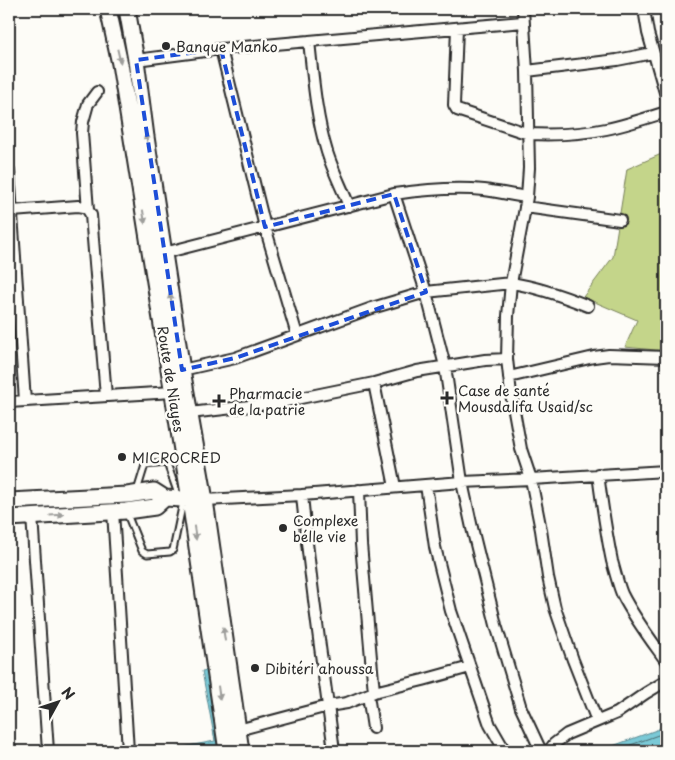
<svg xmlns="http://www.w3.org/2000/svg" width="675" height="760" viewBox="0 0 675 760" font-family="'Playpen Sans',sans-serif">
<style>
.green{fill:#c4d58a;stroke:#78805a}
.water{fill:#7ac9d6;stroke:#5a8a92}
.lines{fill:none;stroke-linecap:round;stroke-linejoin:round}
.shore{stroke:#4b6a6f;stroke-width:1}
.lane-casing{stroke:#2b2b2b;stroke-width:9}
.street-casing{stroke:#2b2b2b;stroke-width:14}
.secondary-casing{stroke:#2b2b2b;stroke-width:19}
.lane{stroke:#fdfcf7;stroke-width:5}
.street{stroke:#fdfcf7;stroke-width:10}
.secondary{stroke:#fdfcf7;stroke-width:15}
.oneway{fill:#9e9e9b}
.marked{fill:none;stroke:#1d4ed8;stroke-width:4;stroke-dasharray:10 6;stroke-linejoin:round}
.poi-dot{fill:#2b2b2b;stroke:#fdfcf7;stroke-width:2}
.labels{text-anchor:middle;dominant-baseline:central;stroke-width:5;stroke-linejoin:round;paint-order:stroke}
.poi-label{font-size:14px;fill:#2b2b2b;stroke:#fdfcf7;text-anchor:start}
.street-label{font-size:14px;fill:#2b2b2b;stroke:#fdfcf7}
</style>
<rect width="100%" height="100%" fill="#fdfcf7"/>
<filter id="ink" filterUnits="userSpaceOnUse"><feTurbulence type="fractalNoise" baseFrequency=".02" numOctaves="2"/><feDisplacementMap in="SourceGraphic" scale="10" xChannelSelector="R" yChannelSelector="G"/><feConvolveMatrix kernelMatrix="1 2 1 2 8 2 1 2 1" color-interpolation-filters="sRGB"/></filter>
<g filter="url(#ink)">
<path class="green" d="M666,152V351L625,347L637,320L583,297L613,257L627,169Z"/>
<path class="water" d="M233,666L245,751H161L215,741L202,671Z
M666,718V751H599L659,729Z"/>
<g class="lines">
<path class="shore" d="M614,751L661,734L666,728"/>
<defs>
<path id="lane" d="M137,491L145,465L166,463L168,466L179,497
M127,514L142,551L147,554L170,552L173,550L183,502"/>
<path id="street" d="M523,9L527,71L529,168L527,197L511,283L508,316L507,359L511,394L521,449L531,479L541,530L548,577L555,608L573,660L597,721
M644,9L648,33L666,96
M457,28L454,105L457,110L529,134C553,135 582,134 606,129C626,125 647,118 666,112
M309,41C313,78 316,116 327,152C333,171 342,188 349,206
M221,49L265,227L297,335
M136,60L221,49L309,41L523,22
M527,71L617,60L653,53
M97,92L88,104L83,122L82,133L88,210L91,215L106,396
M9,171L25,401
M394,194L426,292L445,366L462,482L472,528L496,625L521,708L541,751
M525,207L620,220
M12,211L78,206L84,207L88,210
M164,253L394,194C423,190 454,187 484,190C498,192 513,195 527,197
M182,370L235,358L372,308L426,292L511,283C538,287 563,296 588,306
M509,377L594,357L609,355L666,357
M374,383L395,487
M9,402L173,392
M190,413L276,403L374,383L417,371L485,360L507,359
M598,474C602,504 606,533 612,561C615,572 618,584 622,594C634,618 651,640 666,661
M426,485L435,547L451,611L490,725L505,751
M359,490L361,544L374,692
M302,495C310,581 323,666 334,751
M205,500L302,495L462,482L531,479L666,471
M113,511L128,751
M32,516L48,751
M368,695L373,728
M238,730L328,706L347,703L374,692L423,680L470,667
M549,751L554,744L567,734L617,713L646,693L666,681"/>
<path id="secondary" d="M108,9L120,64L190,500L227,751
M127,9L136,60L146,137L182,370L205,500L241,751
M9,501L127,495L154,491L165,498L200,500
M9,518L126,511L155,507L165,498"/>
</defs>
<use href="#lane" class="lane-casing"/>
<use href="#street" class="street-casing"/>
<use href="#secondary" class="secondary-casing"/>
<use href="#lane" class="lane"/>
<use href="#street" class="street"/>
<use href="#secondary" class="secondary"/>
</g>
<defs><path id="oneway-solid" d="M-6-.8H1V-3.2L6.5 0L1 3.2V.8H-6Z" transform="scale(1.25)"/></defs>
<g class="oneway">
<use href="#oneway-solid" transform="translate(119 56) rotate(77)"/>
<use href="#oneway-solid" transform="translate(147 140) rotate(-98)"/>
<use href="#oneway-solid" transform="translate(144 217) rotate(81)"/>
<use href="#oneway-solid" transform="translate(171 300) rotate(-99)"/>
<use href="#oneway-solid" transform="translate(57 515) rotate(-4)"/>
<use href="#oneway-solid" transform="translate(195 533) rotate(81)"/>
<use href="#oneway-solid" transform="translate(224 634) rotate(-98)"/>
<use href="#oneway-solid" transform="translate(219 693) rotate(82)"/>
</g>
</g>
<path class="marked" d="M221,49L265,227L394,194L426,292L235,358L182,370L136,60Z"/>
<g class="poi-dot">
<circle cx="166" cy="46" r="5"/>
<path d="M444.5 390.5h5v5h5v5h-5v5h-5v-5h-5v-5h5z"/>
<path d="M216.5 393.5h5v5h5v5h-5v5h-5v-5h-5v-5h5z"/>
<circle cx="122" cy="457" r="5"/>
<circle cx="283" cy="528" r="5"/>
<circle cx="255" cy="668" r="5"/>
</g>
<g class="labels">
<g class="poi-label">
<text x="176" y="46">Banque Manko</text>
<text x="458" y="390">Case de santé<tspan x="458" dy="16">Mousdalifa Usaid/sc</tspan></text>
<text x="229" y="393">Pharmacie<tspan x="229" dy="16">de la patrie</tspan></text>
<text x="132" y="457">MICROCRED</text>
<text x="293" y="520">Complexe<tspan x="293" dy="16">bélle vie</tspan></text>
<text x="265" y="668">Dibitéri ahoussa</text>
</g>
<g class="street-label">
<text transform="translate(171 379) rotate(81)">Route de Niayes</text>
</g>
</g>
<rect width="675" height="760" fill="none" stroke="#fdfcf7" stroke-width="30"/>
<rect x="15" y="15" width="645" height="730" fill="none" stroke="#2b2b2b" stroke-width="2" filter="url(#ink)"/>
<g transform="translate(58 702) rotate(50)" stroke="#fdfcf7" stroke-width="4" paint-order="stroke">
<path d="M0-4L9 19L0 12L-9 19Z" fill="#2b2b2b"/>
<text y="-8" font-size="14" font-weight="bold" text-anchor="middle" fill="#2b2b2b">N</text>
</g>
</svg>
